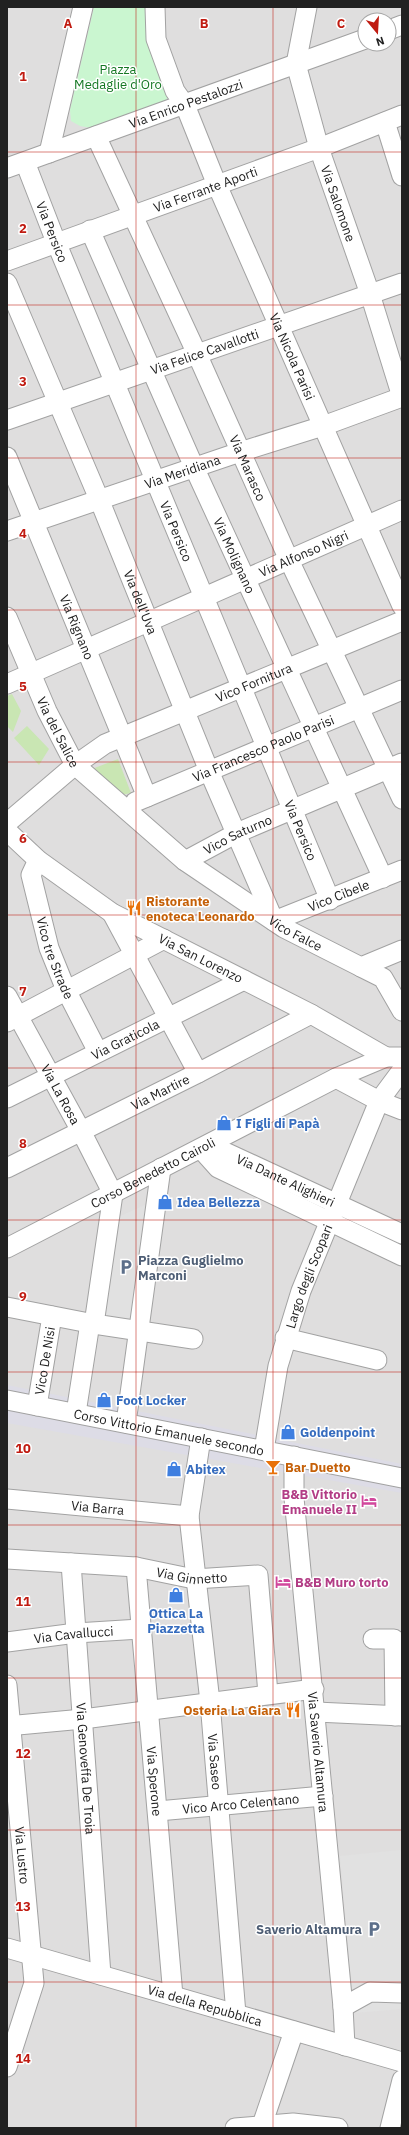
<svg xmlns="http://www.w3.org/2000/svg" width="409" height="2135" viewBox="0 0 409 2135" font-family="'IBM Plex Sans',sans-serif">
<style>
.residential{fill:#dfdede;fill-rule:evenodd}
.grass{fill:#c9e6b3}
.park{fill:#caf6d0}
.parking{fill:#e1e1e1}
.plaza{fill:#dddce6}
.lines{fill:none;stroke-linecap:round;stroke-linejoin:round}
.minor-casing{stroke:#a2a2a2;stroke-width:21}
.minor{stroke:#fff;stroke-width:19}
.grid{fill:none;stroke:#c01b11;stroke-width:1;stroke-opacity:0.55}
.labels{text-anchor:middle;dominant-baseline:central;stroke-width:3;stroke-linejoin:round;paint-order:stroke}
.park-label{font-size:13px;fill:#157823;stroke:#fff}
.street-label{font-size:13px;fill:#212121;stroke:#fff}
.food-label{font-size:13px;font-weight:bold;fill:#c56008;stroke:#fff;text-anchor:start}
.shop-label{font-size:13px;font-weight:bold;fill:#366cbe;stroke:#fff;text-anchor:start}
.service-label{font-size:13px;font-weight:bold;fill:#4e5e75;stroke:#fff;text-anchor:start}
.hotel-label{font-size:13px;font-weight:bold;fill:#b23c85;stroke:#fff;text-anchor:end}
.grid-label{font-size:13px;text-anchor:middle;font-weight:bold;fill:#c01b11;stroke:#fff;stroke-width:3;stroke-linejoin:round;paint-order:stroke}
</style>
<rect width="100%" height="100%" fill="#f0eee8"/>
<path class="residential" d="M7,7H402V2128H7ZM365,20H389V44H365Z"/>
<path class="grass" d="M12,694L21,711L13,732L7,726V696Z
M27,726L49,749L39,765L14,738Z
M118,759L131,793L122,795L92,769Z"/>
<path class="park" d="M94,7H145C144,41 155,62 167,93V99L162,103L91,128L80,126L71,121L70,110Z"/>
<path class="parking" d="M149,1203L134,1322L103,1317L118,1217Z
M400,1850L402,1855V2009L354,2013L340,1856Z"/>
<path class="plaza" d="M7,1385L402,1464V1493L7,1423Z"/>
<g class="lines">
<defs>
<g id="minor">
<path id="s1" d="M155,7L156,39L175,91L185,105L217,185L402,606"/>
<path id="s2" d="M307,7L296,64L319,148L370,294L402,397"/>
<path d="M389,30L402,25"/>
<path d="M385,122L402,176"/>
<path id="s3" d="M96,136L197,354L289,560L402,799"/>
<path d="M49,153L83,7"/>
<path id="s4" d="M25,162L56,242L330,900"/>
<path id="s5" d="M7,168L365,39"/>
<path id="s6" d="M90,230L194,467L383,878"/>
<path id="s7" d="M7,261L319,148L402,115"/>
<path id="s8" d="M7,283L99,499L209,771L274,921L402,870"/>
<path id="s9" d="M7,420L402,283"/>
<path id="s10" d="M7,457L147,797"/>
<path id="s11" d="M7,531L240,452L323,426L402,397"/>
<path id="s12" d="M7,617L47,711L75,765L185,861L284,928L361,967L402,950"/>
<path id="s13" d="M7,684L402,510"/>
<path id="s14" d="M135,802L402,690"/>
<path id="s15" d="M7,823L75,765L105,744L402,621"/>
<path id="s16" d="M7,831L38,860L112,913L311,1014L386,1057"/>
<path id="s17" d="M38,860L31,875L49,948L66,990L98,1052"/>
<path id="s18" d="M185,861L237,833L402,763"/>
<path d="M112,913L198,1073"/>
<path d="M361,967L383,978L402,1011"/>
<path id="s19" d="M7,996L81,1131L113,1194L94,1324L193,1339"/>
<path d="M7,1022L164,939"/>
<path d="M336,1078L379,1101L402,1110"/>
<path id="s20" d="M7,1098L244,980"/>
<path d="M201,1149L218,1168L402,1256"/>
<path id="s21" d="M201,1149L225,1152L402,1234"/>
<path id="s22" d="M7,1168L198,1073L311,1014"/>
<path id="s23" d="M7,1248L336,1078L386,1057H402"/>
<path d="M7,1307L94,1324"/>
<path d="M285,1338L377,1360"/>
<path id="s24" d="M7,1400L402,1478"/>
<path id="s25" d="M37,1406L52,1316"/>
<path d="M76,1413L90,1323"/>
<path d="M126,1423L161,1168"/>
<path id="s26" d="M201,1438L189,1516L210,1702L236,2014"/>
<path id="s27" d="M264,1450L278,1366L301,1291L379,1101L402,1070"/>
<path id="s28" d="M294,1456V1498L343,2007L345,2046"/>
<path id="s29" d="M7,1499L189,1516"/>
<path id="s30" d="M7,1559L136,1567L194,1579L258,1575L268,1694"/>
<path id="s31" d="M71,1563L101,1975"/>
<path id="s32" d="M136,1567L173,1996"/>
<path d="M373,1639H394L395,1716"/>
<path id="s33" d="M7,1642L76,1633L140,1629"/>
<path id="s34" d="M7,1685L34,1983L7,2067"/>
<path d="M316,1712L402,1716"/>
<path d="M7,1726L83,1719L314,1689"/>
<path id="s35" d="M158,1811L323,1796"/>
<path id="s36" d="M7,1948L402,2062"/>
<path d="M343,2007L370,1992L402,1993"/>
<path d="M262,2125L294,2031"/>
<path d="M235,2128L293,2123L338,2128"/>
<path d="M390,2128L402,2080"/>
</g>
</defs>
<use href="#minor" class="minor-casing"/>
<use href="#minor" class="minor"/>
</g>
<path class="grid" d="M136,7V2128M273,7V2128M7,152H402M7,305H402M7,458H402M7,610H402M7,762H402M7,915H402M7,1068H402M7,1220H402M7,1372H402M7,1525H402M7,1678H402M7,1830H402M7,1982H402"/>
<defs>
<symbol id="restaurant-bare" viewBox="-9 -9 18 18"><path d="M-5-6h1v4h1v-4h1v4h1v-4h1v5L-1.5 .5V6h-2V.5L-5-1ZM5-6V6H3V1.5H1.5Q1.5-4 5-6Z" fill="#e8710a" stroke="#fff" stroke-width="2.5" paint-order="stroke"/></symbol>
<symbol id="shop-bare" viewBox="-9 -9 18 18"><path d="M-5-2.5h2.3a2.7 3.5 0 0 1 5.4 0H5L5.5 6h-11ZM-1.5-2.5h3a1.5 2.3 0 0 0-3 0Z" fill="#3f7fe0" stroke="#fff" stroke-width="2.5" paint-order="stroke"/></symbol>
<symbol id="parking-bare" viewBox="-9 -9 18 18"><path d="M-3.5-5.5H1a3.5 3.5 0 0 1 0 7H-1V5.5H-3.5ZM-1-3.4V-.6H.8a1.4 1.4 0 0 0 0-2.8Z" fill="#5c6f8a" stroke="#fff" stroke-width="2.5" paint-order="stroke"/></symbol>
<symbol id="bar-bare" viewBox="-9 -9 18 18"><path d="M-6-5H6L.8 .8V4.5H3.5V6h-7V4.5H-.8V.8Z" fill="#e8710a" stroke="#fff" stroke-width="2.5" paint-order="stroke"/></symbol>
<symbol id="hotel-bare" viewBox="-9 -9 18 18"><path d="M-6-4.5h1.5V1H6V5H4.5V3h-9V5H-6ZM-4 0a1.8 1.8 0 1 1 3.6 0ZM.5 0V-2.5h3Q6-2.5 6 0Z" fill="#d1479c" stroke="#fff" stroke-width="2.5" paint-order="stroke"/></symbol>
</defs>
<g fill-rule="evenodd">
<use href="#restaurant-bare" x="123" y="897" width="22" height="22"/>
<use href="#shop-bare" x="213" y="1112" width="22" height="22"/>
<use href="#shop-bare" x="154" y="1191" width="22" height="22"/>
<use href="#parking-bare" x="115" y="1256" width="22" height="22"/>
<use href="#shop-bare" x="93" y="1389" width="22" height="22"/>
<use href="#shop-bare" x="277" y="1421" width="22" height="22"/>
<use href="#bar-bare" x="262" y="1456" width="22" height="22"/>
<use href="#shop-bare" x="163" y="1458" width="22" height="22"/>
<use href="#hotel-bare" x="358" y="1490" width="22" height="22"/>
<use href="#hotel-bare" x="272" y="1571" width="22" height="22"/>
<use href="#shop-bare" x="165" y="1584" width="22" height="22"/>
<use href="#restaurant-bare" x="282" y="1699" width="22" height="22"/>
<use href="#parking-bare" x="363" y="1918" width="22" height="22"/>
</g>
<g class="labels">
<g class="park-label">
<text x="118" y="69">Piazza<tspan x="118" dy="15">Medaglie d'Oro</tspan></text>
</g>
<g class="street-label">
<text stroke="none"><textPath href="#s5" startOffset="190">Via Enrico Pestalozzi</textPath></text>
<text stroke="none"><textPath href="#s7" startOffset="211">Via Ferrante Aporti</textPath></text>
<text stroke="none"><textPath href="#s2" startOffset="204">Via Salomone</textPath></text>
<text stroke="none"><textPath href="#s4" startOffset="75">Via Persico</textPath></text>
<text stroke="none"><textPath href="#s9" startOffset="209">Via Felice Cavallotti</textPath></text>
<text stroke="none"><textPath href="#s1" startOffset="378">Via Nicola Parisi</textPath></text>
<text stroke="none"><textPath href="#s3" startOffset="365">Via Marasco</textPath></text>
<text stroke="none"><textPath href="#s11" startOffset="185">Via Meridiana</textPath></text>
<text stroke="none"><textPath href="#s4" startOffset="399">Via Persico</textPath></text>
<text stroke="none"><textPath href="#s13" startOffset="324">Via Alfonso Nigri</textPath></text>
<text stroke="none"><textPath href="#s6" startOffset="356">Via Molignano</textPath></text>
<text stroke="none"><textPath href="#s8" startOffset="346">Via dell'Uva</textPath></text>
<text stroke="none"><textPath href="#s10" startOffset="184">Via Rignano</textPath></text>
<text stroke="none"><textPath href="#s15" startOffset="287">Vico Fornitura</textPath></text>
<text stroke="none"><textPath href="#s12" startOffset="126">Via del Salice</textPath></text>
<text stroke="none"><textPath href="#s14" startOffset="139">Via Francesco Paolo Parisi</textPath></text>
<text stroke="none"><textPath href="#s4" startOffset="723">Via Persico</textPath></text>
<text stroke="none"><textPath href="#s18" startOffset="59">Vico Saturno</textPath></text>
<text stroke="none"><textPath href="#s8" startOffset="761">Vico Cibele</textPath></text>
<text stroke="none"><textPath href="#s12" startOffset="441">Vico Falce</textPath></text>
<text stroke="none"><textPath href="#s17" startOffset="103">Vico tre Strade</textPath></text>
<text stroke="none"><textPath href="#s16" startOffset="233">Via San Lorenzo</textPath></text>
<text stroke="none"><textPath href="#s20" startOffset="132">Via Graticola</textPath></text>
<text stroke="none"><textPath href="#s22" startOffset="171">Via Martire</textPath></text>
<text stroke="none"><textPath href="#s19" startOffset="112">Via La Rosa</textPath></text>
<text stroke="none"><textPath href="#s23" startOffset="164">Corso Benedetto Cairoli</textPath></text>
<text stroke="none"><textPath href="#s21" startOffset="91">Via Dante Alighieri</textPath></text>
<text stroke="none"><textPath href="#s27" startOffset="180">Largo degli Scopari</textPath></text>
<text stroke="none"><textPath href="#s25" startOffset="46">Vico De Nisi</textPath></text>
<text stroke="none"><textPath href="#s24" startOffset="165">Corso Vittorio Emanuele secondo</textPath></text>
<text stroke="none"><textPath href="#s29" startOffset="91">Via Barra</textPath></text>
<text stroke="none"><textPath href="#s30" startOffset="186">Via Ginnetto</textPath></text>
<text stroke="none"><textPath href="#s33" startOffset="67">Via Cavallucci</textPath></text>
<text stroke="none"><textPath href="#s28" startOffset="297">Via Saverio Altamura</textPath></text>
<text stroke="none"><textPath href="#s26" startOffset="326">Via Saseo</textPath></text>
<text stroke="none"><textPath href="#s31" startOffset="206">Via Genoveffa De Troia</textPath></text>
<text stroke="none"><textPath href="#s32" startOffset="215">Via Sperone</textPath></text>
<text stroke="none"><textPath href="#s35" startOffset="83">Vico Arco Celentano</textPath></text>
<text stroke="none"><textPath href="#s34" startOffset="171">Via Lustro</textPath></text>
<text stroke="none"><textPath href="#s36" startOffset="206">Via della Repubblica</textPath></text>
</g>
<g class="food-label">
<text x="146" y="901">Ristorante<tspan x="146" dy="15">enoteca Leonardo</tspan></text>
<text x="285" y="1467">Bar Duetto</text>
<text x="281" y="1710" text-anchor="end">Osteria La Giara</text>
</g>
<g class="shop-label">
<text x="236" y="1123">I Figli di Papà</text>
<text x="177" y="1202">Idea Bellezza</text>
<text x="116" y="1400">Foot Locker</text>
<text x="300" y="1432">Goldenpoint</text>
<text x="186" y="1469">Abitex</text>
<text x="176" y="1613" text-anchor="middle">Ottica La<tspan x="176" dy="15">Piazzetta</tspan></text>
</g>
<g class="service-label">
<text x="138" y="1260">Piazza Guglielmo<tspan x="138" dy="15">Marconi</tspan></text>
<text x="362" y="1929" text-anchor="end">Saverio Altamura</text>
</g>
<g class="hotel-label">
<text x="357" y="1494">B&amp;B Vittorio<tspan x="357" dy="15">Emanuele II</tspan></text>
<text x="295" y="1582" text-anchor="start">B&amp;B Muro torto</text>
</g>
</g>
<g class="grid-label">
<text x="68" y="28">A</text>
<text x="204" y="28">B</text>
<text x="341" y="28">C</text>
<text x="23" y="81">1</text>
<text x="23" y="233">2</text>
<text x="23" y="386">3</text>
<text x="23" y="538">4</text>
<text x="23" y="691">5</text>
<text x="23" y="843">6</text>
<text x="23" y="996">7</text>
<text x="23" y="1148">8</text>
<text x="23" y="1301">9</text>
<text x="23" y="1453">10</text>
<text x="23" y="1606">11</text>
<text x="23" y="1758">12</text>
<text x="23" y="1911">13</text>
<text x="23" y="2063">14</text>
</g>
<rect width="409" height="2135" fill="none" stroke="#212121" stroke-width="16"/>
<g transform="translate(377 32) rotate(162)"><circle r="19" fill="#ffffff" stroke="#a6a6a6"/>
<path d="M0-3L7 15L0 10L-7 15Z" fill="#c01b11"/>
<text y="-6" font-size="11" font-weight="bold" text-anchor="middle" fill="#212121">N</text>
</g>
</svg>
